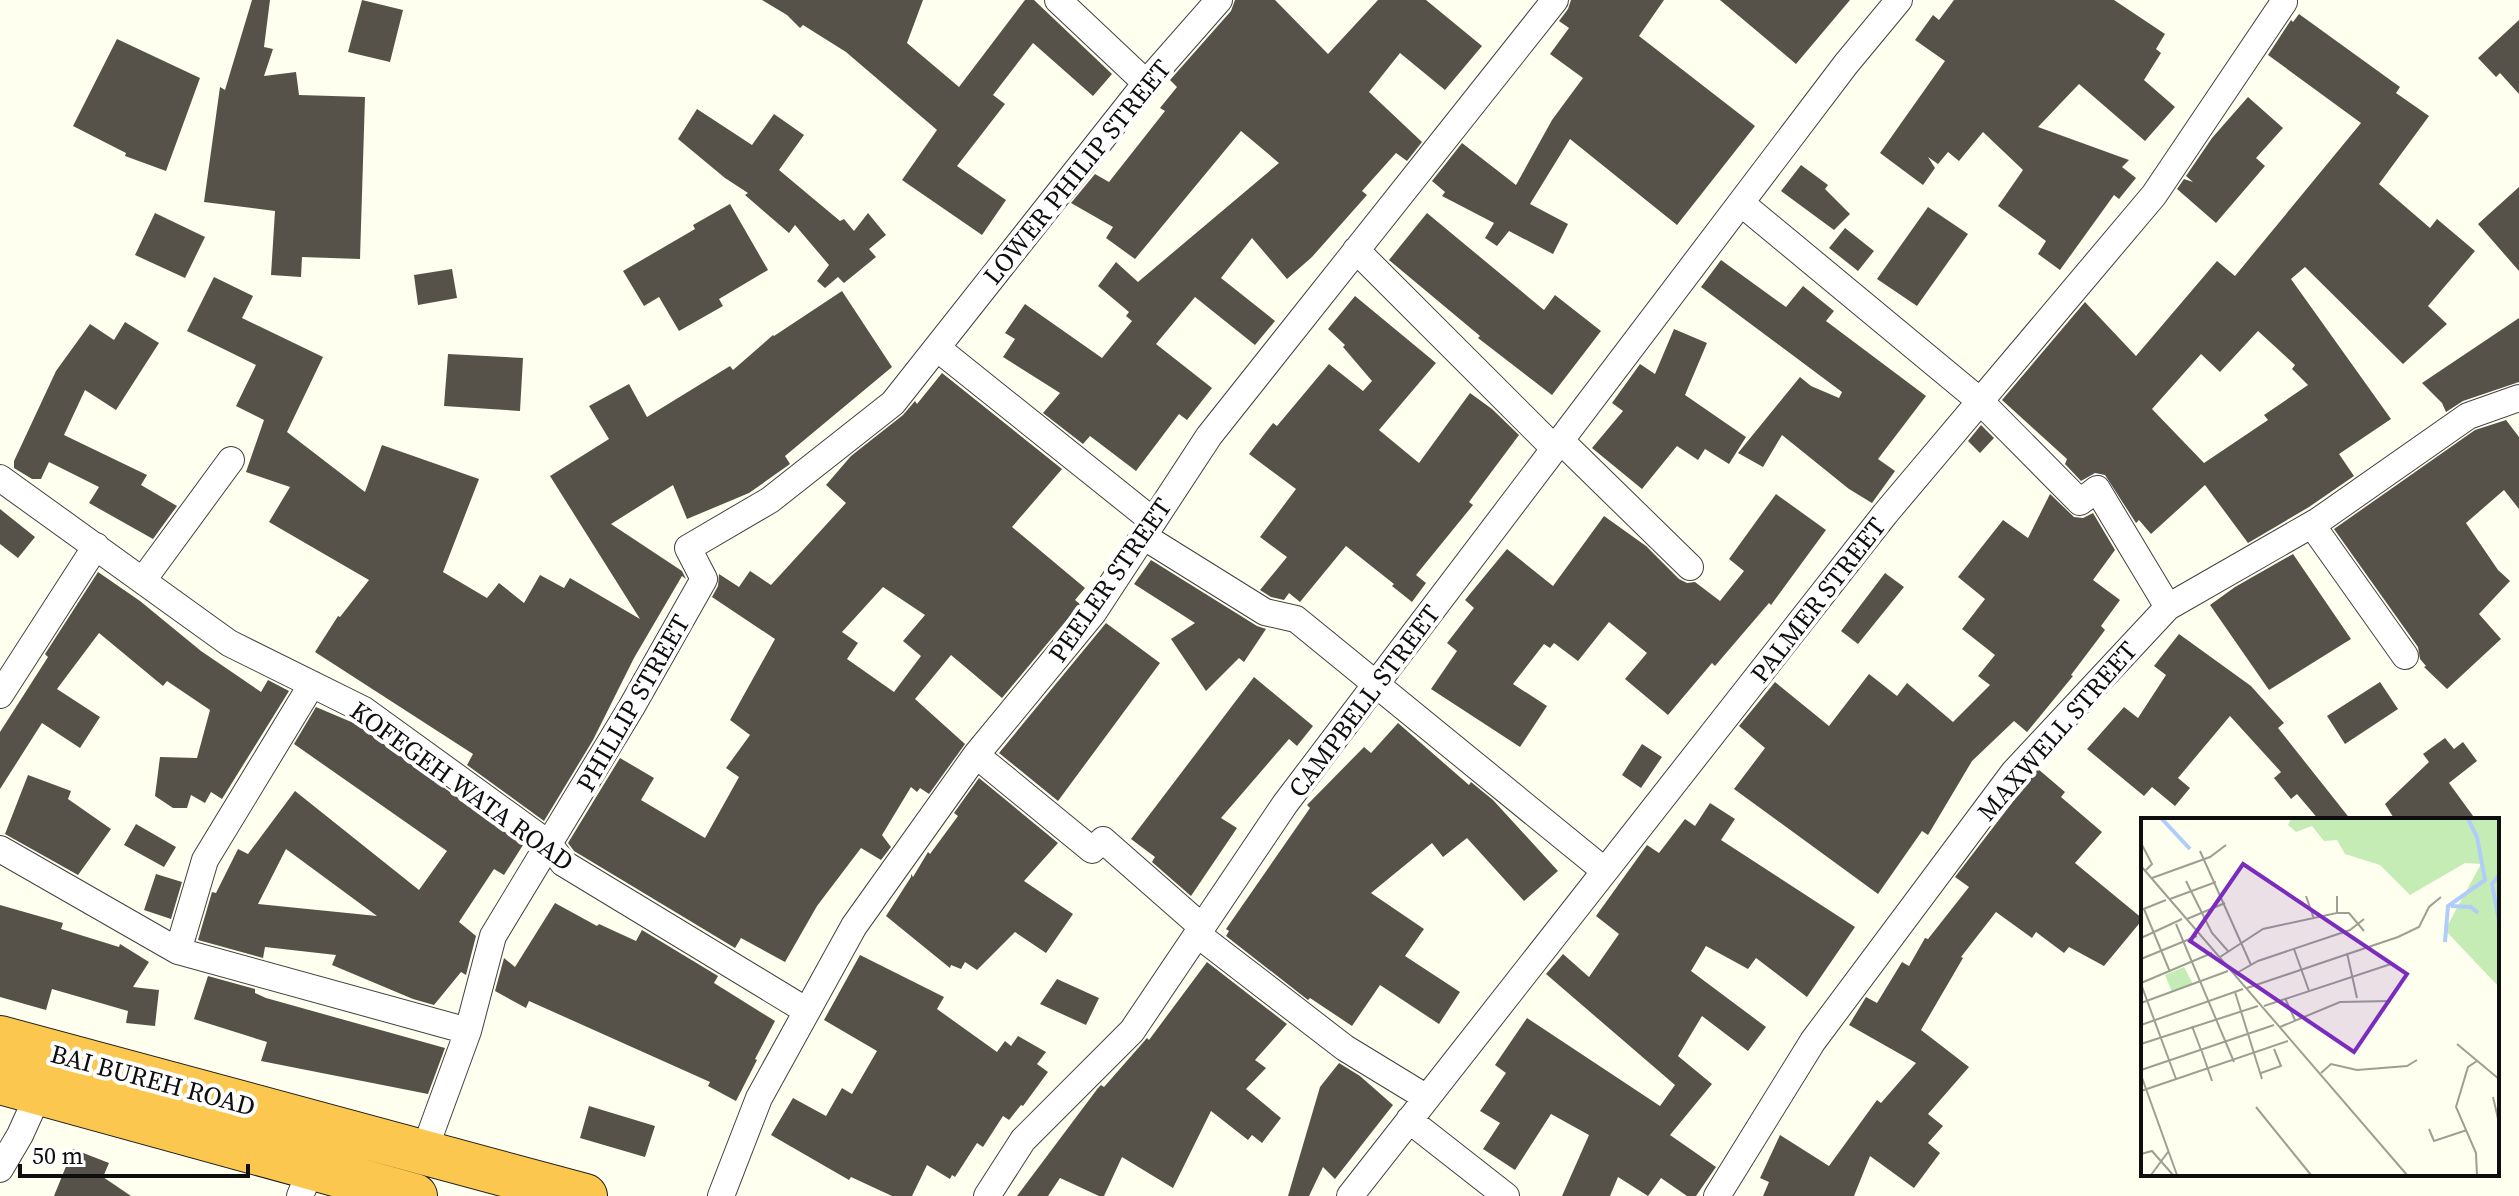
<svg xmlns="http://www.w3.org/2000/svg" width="2519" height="1196" viewBox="0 0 2519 1196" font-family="'Source Serif 4',serif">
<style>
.building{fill:#575249;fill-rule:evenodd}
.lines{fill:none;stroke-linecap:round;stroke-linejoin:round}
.street-casing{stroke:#414141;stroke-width:28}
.highway-casing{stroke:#1f1f1f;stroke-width:46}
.street{stroke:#fff;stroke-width:26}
.highway{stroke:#fcc74f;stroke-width:44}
.labels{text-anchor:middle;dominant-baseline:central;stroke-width:8;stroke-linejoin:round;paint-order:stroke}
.street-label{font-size:26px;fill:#0e0e0e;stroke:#fff}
.inset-river{fill:none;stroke:#b0ccf9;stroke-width:4}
.inset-road{fill:none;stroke:#9e9f94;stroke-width:2}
.view{fill:#7b2cbf;fill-opacity:0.15;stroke:#7b2cbf;stroke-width:4}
.inset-edge{fill:none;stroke:#0e0e0e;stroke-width:4}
</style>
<rect width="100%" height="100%" fill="#feffee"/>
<path class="building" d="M252,0H270L264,47L273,49L264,76L296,72L299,95L365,97L360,259L302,257L301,277L271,275L275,211L204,202L220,87L225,90Z
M362,0L403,10L390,62L348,52Z
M762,0H923L907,43L959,87L1025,0H1034L1112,74L1093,96L1033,43L993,95L1005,104L957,166L1006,200L982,235L902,180L937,130L846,52L803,25L800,28L787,15Z
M1235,0H1275L1328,54L1378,0H1426L1482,46L1445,90L1400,53L1369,92L1422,142L1407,161L1396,153L1362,191L1367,195L1312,257L1287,279L1252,238L1221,278L1275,321L1255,345L1195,297L1156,344L1212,388L1187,420L1179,414L1136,471L1090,436L1083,444L1043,413L1060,393L1003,357L1015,339L1005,333L1025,304L1102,358L1132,321L1126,316L1129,312L1098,286L1116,262L1138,282L1279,163L1241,131L1135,259L1106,238L1113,227L1071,203L1095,174L1109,182L1165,111L1160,108L1177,87L1170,80L1231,11Z
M1571,0H1664L1639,36L1755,126L1677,225L1570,139L1530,204L1568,224L1553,254L1509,231L1497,246L1485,238L1494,223L1442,196L1445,192L1432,181L1462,143L1516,185L1552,120L1583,78L1550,54L1569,28L1559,21L1568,9Z
M1720,0H1850L1796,64Z
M1954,0H2114L2165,34L2156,49L2161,53L2144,80L2175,107L2145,141L2079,84L2038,127L2129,160L2122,167L2136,178L2119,199L2114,195L2060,270L2038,254L2046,241L1998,206L2023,170L1983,132L1959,161L1948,152L1938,164L1928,157L1935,168L1923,185L1880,153L1945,61L1915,40L1933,15L1939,20Z
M2299,14L2400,87L2396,93L2429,116L2379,184L2430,228L2437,219L2475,251L2428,306L2447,324L2403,364L2305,267L2291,279L2391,419L2339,454L2354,476L2309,507L2248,543L2205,485L2151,534L2139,520L2136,523L2105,475L2095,473L2081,481L2065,464L2067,459L2002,400L2085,302L2136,356L2217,261L2235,276L2361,123L2268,55L2291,20L2293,22ZM2258,331L2295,365L2292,369L2308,385L2264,415L2268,420L2204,463L2152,409L2201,354L2220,372Z
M2519,20V94L2500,73L2496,77L2478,58Z
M117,39L200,78L166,171L125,156L126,153L73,126Z
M2248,97L2283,128L2256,158L2265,166L2216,223L2177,189L2184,179L2193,182L2186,176L2212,138Z
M697,109L752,145L774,114L804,135L779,170L840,221L844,219L854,231L868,213L886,235L869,249L876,257L844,283L838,277L825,288L817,281L829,265L795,225L789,233L745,195L748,193L725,178L678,139Z
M1801,165L1828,185L1825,189L1850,214L1834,230L1781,191Z
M2519,187V271L2478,224Z
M730,204L768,270L719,299L723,306L679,331L659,297L644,306L623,271L695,229L693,225Z
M1928,207L1968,234L1917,306L1877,279Z
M155,213L205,237L185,278L135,255Z
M1427,213L1544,310L1555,295L1601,331L1552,395L1478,338L1480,336L1389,260Z
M1845,228L1874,251L1858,271L1829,248Z
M1721,260L1786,307L1803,286L1834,311L1826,321L1926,396L1878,459L1895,471L1872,503L1849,489L1782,435L1763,467L1738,453L1800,377L1811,386L1839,398L1842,392L1701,287Z
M452,269L457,298L418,305L414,275Z
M214,277L253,296L242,318L323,357L287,432L365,492L382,445L479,479L443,572L487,598L499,583L524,603L540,575L564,588L570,578L640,619L550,476L609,439L589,406L629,384L647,417L730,366L733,370L773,335L774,336L842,291L892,367L785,456L790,464L749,493L687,519L673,485L611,524L682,571L686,579L682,576L634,658L593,740L544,821L467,765L473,754L315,652L338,616L340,617L369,580L269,522L290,487L246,472L264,420L236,406L256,365L187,331Z
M1355,296L1436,363L1379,430L1419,463L1470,393L1492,409L1519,435L1469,502L1473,505L1416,575L1426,583L1412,602L1392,586L1394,584L1346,546L1300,602L1289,593L1284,600L1271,597L1260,590L1287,557L1260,537L1296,489L1249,454L1273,423L1277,426L1329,364L1363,391L1372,381L1343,347L1345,345L1328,329Z
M2519,318V382L2463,401L2446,412L2442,403L2422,383Z
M125,322L159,343L116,410L85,390L64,435L147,475L141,485L177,506L153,539L89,503L99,487L49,462L41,479H32L14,468V461L56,371L90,324L114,340Z
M1674,329L1707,343L1685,395L1746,437L1729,464L1705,449L1698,460L1677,446L1642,489L1592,448L1623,411L1612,403L1640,364L1655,374Z
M448,354L523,358L520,411L444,406Z
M942,373L1062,469L1012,527L1085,588L1075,600L1080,604L1002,698L951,655L915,699L965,744L929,794L920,788L917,792L911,787L882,835L891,847L881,860L861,848L817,906L785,962L741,938L735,948L574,851L568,843L620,758L654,778L641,800L705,838L739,777L726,768L750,735L730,720L775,639L712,597L718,586L719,574L739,587L750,571L771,585L846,503L826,485L851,456L903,415L915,401L917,404ZM883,587L925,615L903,641L921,656L894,692L847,659L858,643L842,632Z
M2506,420L2519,437V509L2504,490L2466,523L2498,570L2510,581L2479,614L2501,639L2447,689L2424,667L2426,666L2420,659L2418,647L2334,529L2475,430Z
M1981,425L1994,438L1980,453L1968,441Z
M1776,494L1826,530L1771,605L1769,603L1715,666L1712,663L1668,715L1625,679L1647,653L1609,622L1578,661L1554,643L1550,648L1544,644L1513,684L1547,706L1520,747L1431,689L1457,651L1447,643L1474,608L1465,600L1507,549L1553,586L1604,516L1646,546L1679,579L1687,583L1695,582L1720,601L1744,571L1729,559Z
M2050,494L2074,517L2083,518L2093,513L2115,550L2093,580L2120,600L2101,626L2105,630L2071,675L2073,676L2027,732L2014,721L1972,761L1928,835L1922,831L1878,894L1734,789L1765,748L1739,726L1775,682L1829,726L1869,674L1897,696L1907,683L1953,722L1990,685L1978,676L1995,655L1962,629L1985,599L1958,577L2003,520L2028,538Z
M0,509L35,537L18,558L0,544Z
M2293,554L2351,639L2269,690L2210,605L2235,587Z
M1151,560L1257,626L1266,629L1244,662L1239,658L1206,691L1171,639L1195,623L1134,584Z
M98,572L140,601L201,651L261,692L268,680L289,691L222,799L211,792L205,803L191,795L187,808H173L155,796L160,757L197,758L210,710L167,681L163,686L99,633L57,689L100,717L80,748L42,723L0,789V732L48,657L45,654Z
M1885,573L1904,587L1858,644L1841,631Z
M1106,623L1160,663L1058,801L999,753Z
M2179,634L2251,686L2284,723L2278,728L2351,820H2319L2297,794L2291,799L2274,778L2281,772L2230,716L2178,778L2190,788L2175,806L2152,787L2144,796L2087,749L2124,707L2138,718L2166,675L2154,666Z
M1254,677L1313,726L1297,746L1289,739L1221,818L1237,828L1191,896L1152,862L1155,857L1131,839Z
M2380,682L2398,709L2345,744L2327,716Z
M316,707L356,724L523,845L504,875L494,869L459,922L476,936L466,975L461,972L434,1005L413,999L332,965L336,955L265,947L263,958L198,940L212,892L216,893L238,849L248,854L295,791L419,890L447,851L294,744ZM286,849L377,916L258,904Z
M1398,723L1469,785L1471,782L1493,800L1558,871L1524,901L1467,838L1443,857L1432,843L1371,893L1424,929L1405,956L1460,992L1439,1024L1380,985L1352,1026L1310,998L1308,1000L1226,936L1229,931L1226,929L1310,808L1307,805L1364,747L1371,753Z
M2445,738L2454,749L2463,742L2477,761L2449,783L2476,820H2395L2385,804L2429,762L2423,754Z
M1642,744L1662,757L1641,788L1622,775Z
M2038,769L2065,792L2061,797L2102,832L2075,863L2143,919L2104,966L2069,947L2064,953L2036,932L2032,938L1996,912L1961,957L1963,958L1921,1030L1969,1067L1928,1114L1943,1126L1928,1143L1940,1153L1914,1188L1870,1156L1854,1196H1763L1769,1182L1760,1178L1780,1135L1829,1166L1877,1100L1881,1103L1916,1063L1849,1025L1866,997L1877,1003L1902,962L1909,966L1925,938L1928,939L1969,887L1955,877Z
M28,775L71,791L68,799L111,829L78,875L5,834Z
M979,778L1058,843L1024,881L1073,914L1046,953L1015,932L977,970L965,962L961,969L951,965L950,968L886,916L911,877V874L913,877L928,852L930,854L958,816L954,813Z
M1710,803L1735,819L1721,840L1855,927L1807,997L1756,958L1748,969L1706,946L1691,971L1766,1027L1748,1051L1702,1016L1678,1056L1712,1084L1670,1135L1716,1167L1696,1196H1687L1661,1178L1648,1196L1618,1177L1610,1196H1562L1589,1135L1551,1114L1515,1170L1483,1149L1500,1123L1480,1111L1506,1073L1495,1065L1527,1018L1660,1106L1675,1085L1546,974L1563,954L1589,977L1619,934L1596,916L1647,845L1659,853L1685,819L1695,826Z
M136,824L176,847L164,867L124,845Z
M156,874L182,882L171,919L144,910Z
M555,903L597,926L599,924L636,941L642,930L718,976L714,983L775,1021L755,1059L757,1060L736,1101L708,1086L710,1082L529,1001L526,1008L495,991L504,958L515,967Z
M0,905L63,923L61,929L119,947L120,944L149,962L133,987L159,990L155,1026L126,1023L128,1011L52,989L46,1010L0,997Z
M860,955L944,997L937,1009L997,1052L1005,1041L1011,1046L1018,1036L1046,1052L1037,1064L1048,1072L1023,1106L1021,1105L1009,1120L1003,1116L983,1147L977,1143L955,1177L952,1175L950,1179L927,1165L912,1196H892L851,1177L849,1180L771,1135L793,1098L826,1116L842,1088L852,1094L877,1051L824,1020Z
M1207,962L1287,1024L1255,1060L1266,1068L1246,1089L1281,1118L1262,1143L1252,1135L1248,1140L1211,1111L1173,1188L1122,1157L1104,1196H1099L1060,1178L1048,1196H1017L1098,1088L1101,1085L1104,1087L1147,1038L1149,1040Z
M208,976L255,989V993L266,998L445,1048L428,1094L261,1061L267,1042L194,1019Z
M1057,979L1099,998L1086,1025L1040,1004Z
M1339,1063L1360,1076L1393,1105L1335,1179L1323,1167L1309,1196H1288L1320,1087Z
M589,1106L655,1126L645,1157L580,1138Z
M73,1149L109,1163L103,1177L131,1196H54Z"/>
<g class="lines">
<defs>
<path id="street" d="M1058,0L1146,83
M1741,203L1980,401L2080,502L2097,489L2168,607
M1356,250L1555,449
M937,348L1153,521
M1561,441L1690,567
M0,478L229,643L364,710L549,844L563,863L807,1011
M2312,525L2405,656
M1143,536L1265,612L1296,619L1605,871
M143,580L231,460
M0,695L96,546
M976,755L1092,850L1103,840L1202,927
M0,849L178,951L468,1031
M1197,934L1345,1048L1427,1098
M178,951L205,860L312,684
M1409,1120L1506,1196
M423,1154L468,1031L493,936L631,708L704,579L688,548L770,500L893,403L1146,83L1219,0
M0,1169L20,1135L39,1093
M300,1196L312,1167
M721,1196L759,1098L854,926L976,755L1093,613L1209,436L1555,0
M987,1196L1023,1140L1132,1031L1285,804L1846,64L1899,0
M1350,1196L1885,514L2154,195L2284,2
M1717,1196L1813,1041L2014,772L2168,607L2318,521L2468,416L2519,398"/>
<path id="highway" d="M0,1038L585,1196
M0,1082L415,1196"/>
</defs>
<use href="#street" class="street-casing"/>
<use href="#highway" class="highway-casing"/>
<use href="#street" class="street"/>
<use href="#highway" class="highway"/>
</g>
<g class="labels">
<g class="street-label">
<text transform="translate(1077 172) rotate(-51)">LOWER PHILIP STREET</text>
<text transform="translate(1110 580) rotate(-55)">PEELER STREET</text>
<text transform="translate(1818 600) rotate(-52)">PALMER STREET</text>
<text transform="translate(1364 701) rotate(-53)">CAMPBELL STREET</text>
<text transform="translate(633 703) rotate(-60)">PHILLIP STREET</text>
<text transform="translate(2057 731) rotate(-49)">MAXWELL STREET</text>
<text transform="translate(462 786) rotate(36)">KOFEGEH WATA ROAD</text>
<text transform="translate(153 1080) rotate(15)">BAI BUREH ROAD</text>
</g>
</g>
<g transform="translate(2141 818)">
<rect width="358" height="358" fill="#feffee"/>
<path d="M150,1H358V169L304,112L340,46L324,45L269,77L239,47L204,36L196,22L183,23L171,8L155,14L147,7ZM43,149L52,166L31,174L24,157Z" fill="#c5ecb5"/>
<path class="inset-river" d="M21,1L49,31M358,57L351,66L358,103M310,88L330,89L337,95M304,124L307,88L344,62L336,19L327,1"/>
<path class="inset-road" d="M0,25L11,46L5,52M59,33L110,147M0,48L266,357M11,60L69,39L85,27M45,63L71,115L87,133M165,78L173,101M29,81L75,64M3,91L29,154M0,92L25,82M196,95H208L223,113M46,101L84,85M35,106L93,244M0,120L41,101M153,131L168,173M206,135L216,180M79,139L122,111L196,95V78M0,141L56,118M94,156L117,143L209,112L223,101M0,165L71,135M0,166L35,261M106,170L257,119L278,109L288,89L300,79M94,174L121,261M144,180L154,202M0,185L87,153M123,188L250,146M0,207L102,171M51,208L60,232M139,209L199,184L250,183M0,226L117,188M316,226L358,261M60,231L71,263M0,252L133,207M120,255L140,248L133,231M180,255L190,246L216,252L266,248L276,242M0,257L36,357M0,273L147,223M352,279L358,305M115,289L170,357M288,311L293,323L326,312M0,336L11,333L32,357M10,357L27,334M336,357L335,335L315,289L327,249L336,243"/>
<path class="view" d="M102,46L266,156L213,234L49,123Z"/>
<rect width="358" height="358" class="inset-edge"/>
</g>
<path d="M20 1164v12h228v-12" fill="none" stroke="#0e0e0e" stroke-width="4"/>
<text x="32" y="1164" font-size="24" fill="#0e0e0e" stroke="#ffffff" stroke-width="6" paint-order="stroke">50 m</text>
</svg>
